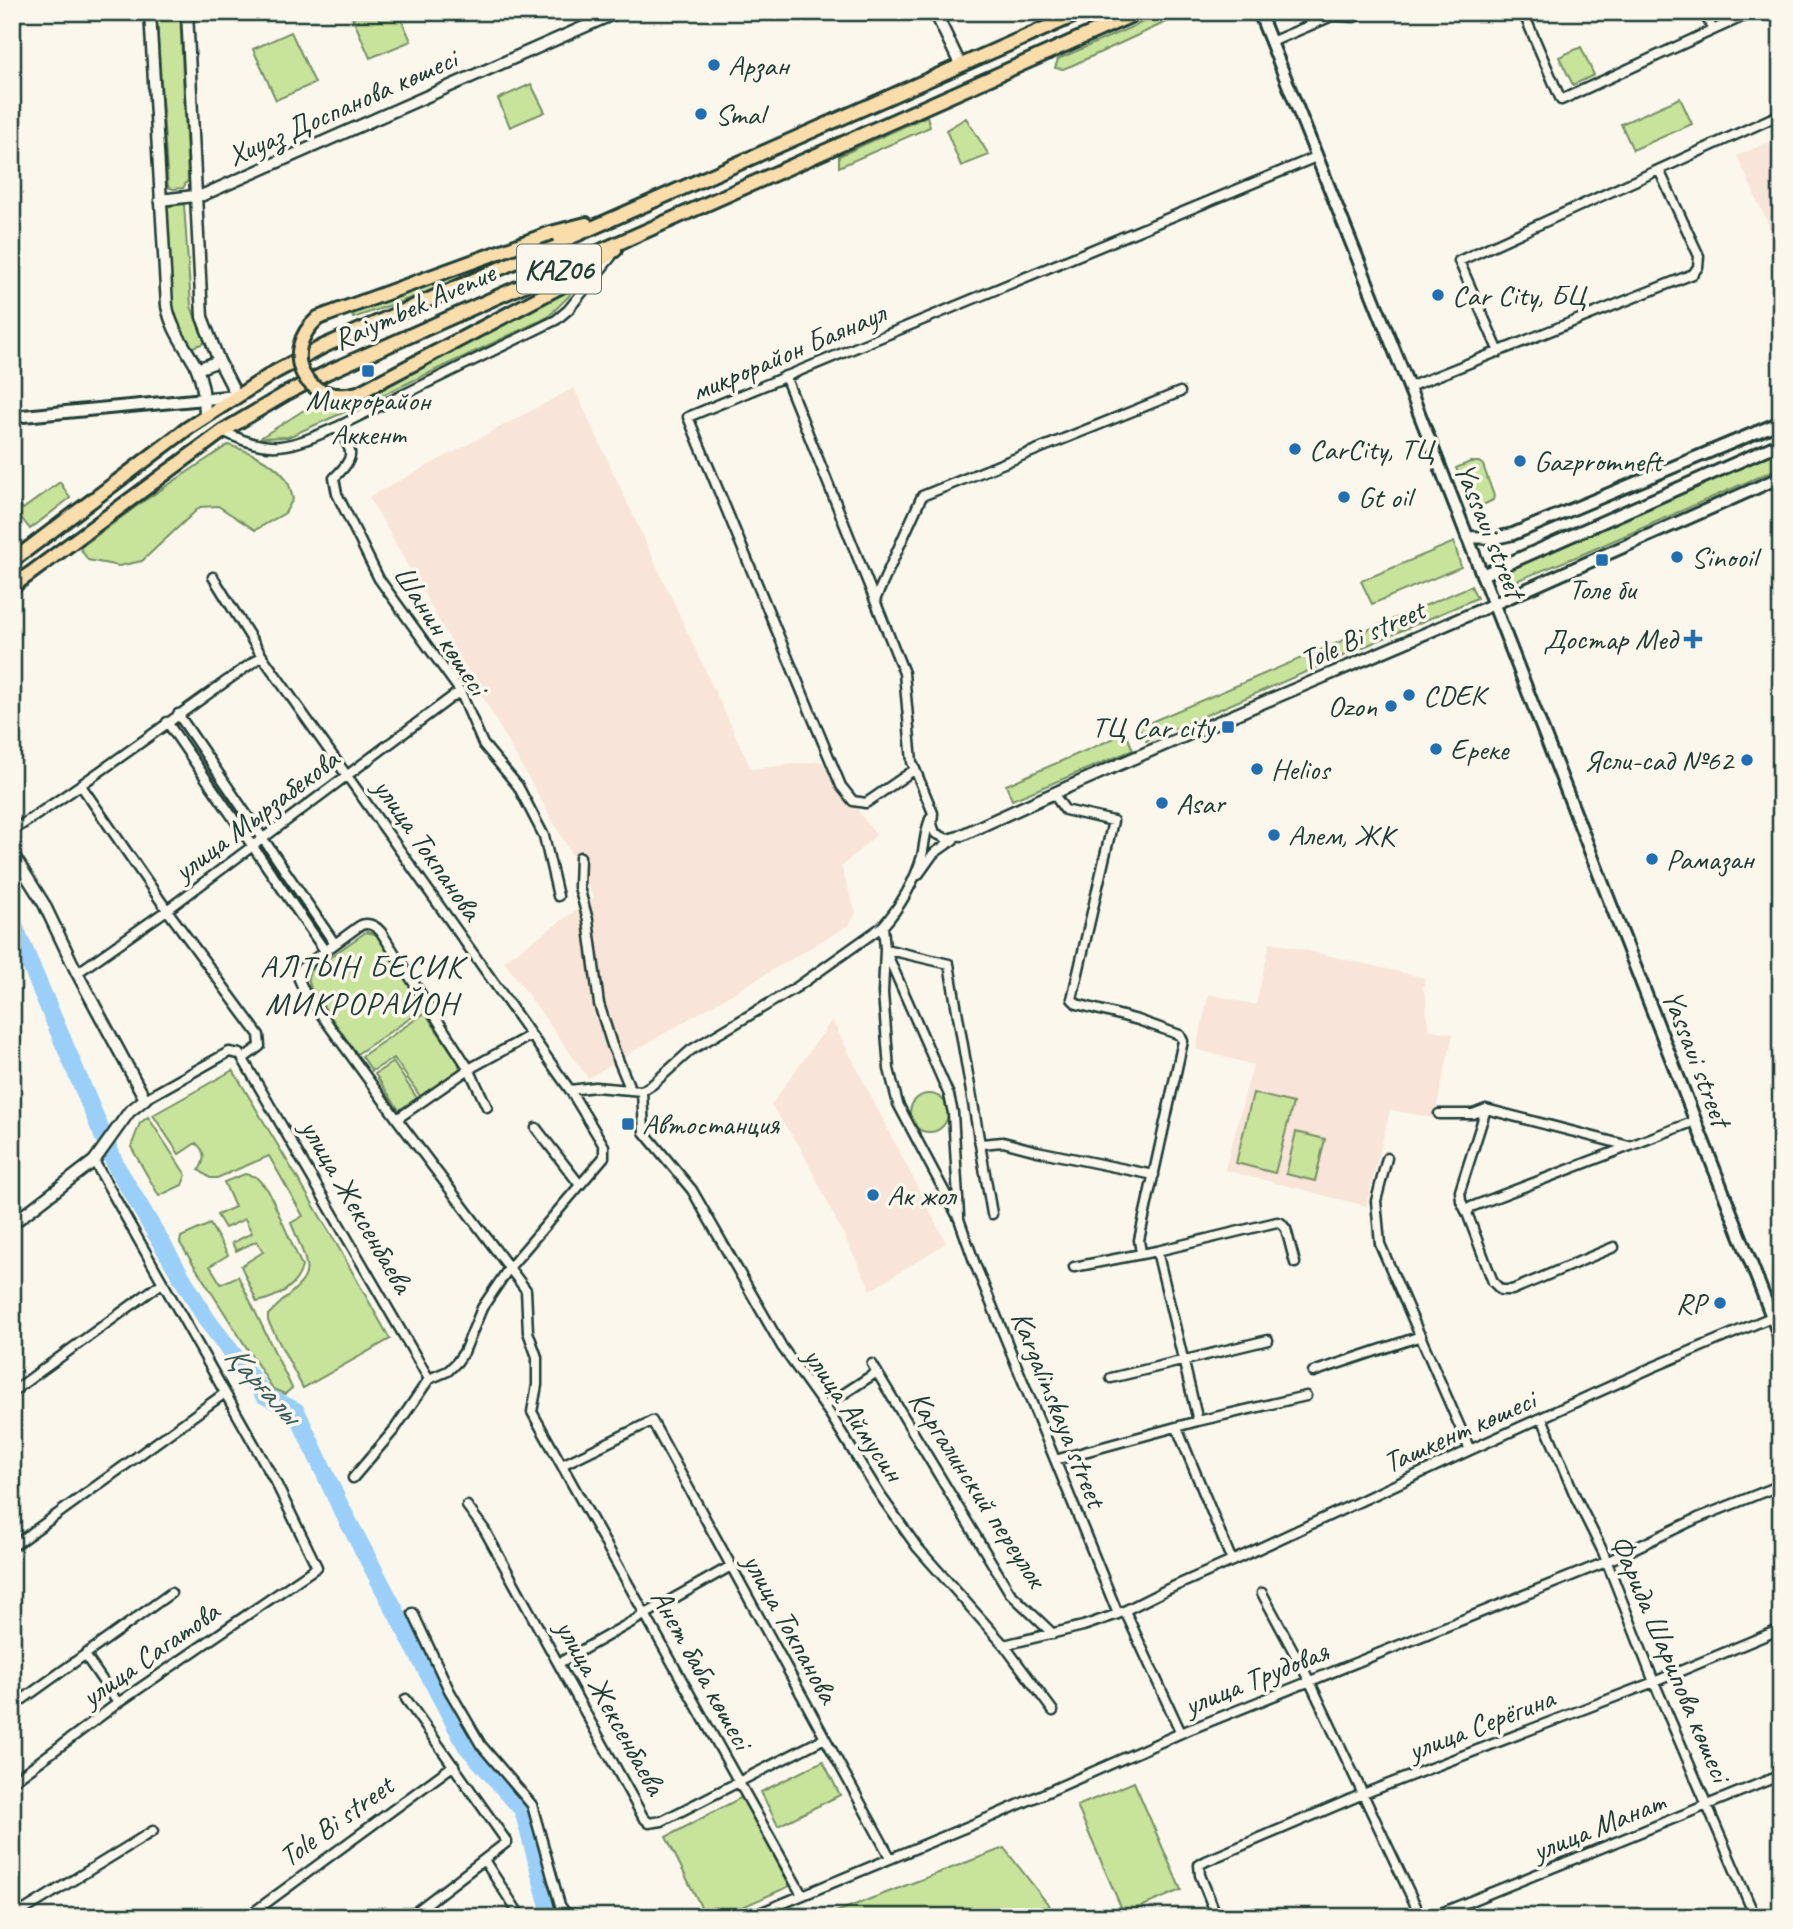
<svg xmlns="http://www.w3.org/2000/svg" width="1793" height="1929" viewBox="0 0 1793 1929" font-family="Caveat,sans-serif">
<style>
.built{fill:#f8e4d8}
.green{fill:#c8e39a;stroke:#749067;stroke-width:2}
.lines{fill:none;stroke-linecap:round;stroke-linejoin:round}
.river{stroke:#99cff8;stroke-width:18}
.minor-casing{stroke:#1f3d34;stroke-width:13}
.tertiary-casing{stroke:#1f3d34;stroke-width:15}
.secondary-casing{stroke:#1f3d34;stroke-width:16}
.trunk-casing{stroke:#1f3d34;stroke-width:18}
.minor{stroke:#fbf7ec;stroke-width:8}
.tertiary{stroke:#fbf7ec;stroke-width:10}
.secondary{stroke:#fbf7ec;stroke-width:10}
.trunk{stroke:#f9ddab;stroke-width:12}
.trunk-bridge-casing{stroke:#1f3d34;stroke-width:18;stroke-linecap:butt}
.trunk-bridge{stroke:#f9ddab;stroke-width:12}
.poi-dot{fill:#1f6fb2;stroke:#fbf7ec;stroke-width:2.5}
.labels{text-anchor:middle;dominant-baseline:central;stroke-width:7;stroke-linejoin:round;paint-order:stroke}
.shield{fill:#fbf7ec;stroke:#61756b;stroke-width:2}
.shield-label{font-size:28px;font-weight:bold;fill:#1f3d34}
.poi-label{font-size:30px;fill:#1f3d34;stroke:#fbf7ec;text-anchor:start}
.street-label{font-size:30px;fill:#1f3d34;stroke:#fbf7ec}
.neighbourhood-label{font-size:32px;letter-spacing:2px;fill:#1f3d34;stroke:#fbf7ec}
.water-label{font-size:32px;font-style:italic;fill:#375a5b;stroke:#fbf7ec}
</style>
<rect width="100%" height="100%" fill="#fbf7ec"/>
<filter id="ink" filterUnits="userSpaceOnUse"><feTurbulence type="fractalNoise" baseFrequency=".0143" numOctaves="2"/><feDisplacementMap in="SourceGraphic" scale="14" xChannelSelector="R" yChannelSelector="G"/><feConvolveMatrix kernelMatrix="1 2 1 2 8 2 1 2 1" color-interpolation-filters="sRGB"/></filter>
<g filter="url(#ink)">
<path class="built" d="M1768,142L1781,169V252L1737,156Z
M574,388L751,769L821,761L876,835L841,867L856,913L849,925L588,1078L504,961L594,898L566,844L369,497Z
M1270,942L1425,978L1423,988L1426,997L1428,1029L1453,1034L1434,1118L1390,1110L1366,1206L1225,1170L1253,1065L1196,1049L1209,994L1256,1005Z
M832,1020L946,1243L871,1290L800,1147L771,1105Z"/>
<path class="green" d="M171,12L180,15L188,180L183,188L173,189L168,187L157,22L159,16Z
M350,12H398L411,41L370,58Z
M1166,12H1188L1073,65L1063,69L1055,68L1058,59Z
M291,32L315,83L276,100L253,49Z
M1581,47L1594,75L1573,85L1559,57Z
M531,84L545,112L510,127L498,99Z
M1680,98L1692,124L1633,150L1621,124Z
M927,116L930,127L839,167V156Z
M966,118L989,155L961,166L946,130Z
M184,204L191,306L205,343L190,348L172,316L165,207Z
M540,244L417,296L353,318L351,313Z
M574,284L569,296L548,317L372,400L288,437L260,438L315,403L340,409L370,396Z
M228,445C246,450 280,464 288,483C291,488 291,494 293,499L285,513L255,530L218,506L200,507L142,561L119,566L88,560L80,548L141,503Z
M1781,449V467L1583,554L1506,585L1502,572L1504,570Z
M1470,462H1479L1483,465L1494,496L1493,500L1473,510L1456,468Z
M60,482L70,498L30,529L12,506V494L23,509Z
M1454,542L1461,567L1372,604L1361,581Z
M1471,586L1477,598L1146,741L1139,727Z
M1126,733L1133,750L1012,800L1006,785Z
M366,932L383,936L427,1007L357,1054L311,989L308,978L310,971Z
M425,1013L458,1062L460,1069L420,1096L394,1058L372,1071L362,1056Z
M393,1062L417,1098L399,1110L375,1074Z
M233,1070L336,1243L390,1339L303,1388L268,1321V1315C311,1271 317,1285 291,1223L303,1216L269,1156L217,1178H210L199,1170C206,1159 205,1151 196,1143L179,1154L153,1115Z
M1253,1093L1293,1103L1275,1173L1236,1163Z
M910 1113a19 19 0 1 1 38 0a19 19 0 1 1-38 0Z
M148,1117L186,1175L182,1185L159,1196L131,1147L140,1123Z
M1296,1132L1325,1139L1315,1181L1286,1174Z
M245,1174L256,1177L268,1190L302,1266C298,1287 276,1298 257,1302L241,1266L263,1252L257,1241L236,1251L232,1243L252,1233L245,1219L225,1228L217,1215L235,1207L224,1182Z
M210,1224L228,1255L210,1266L221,1284L238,1276L292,1388L285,1394L273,1389L180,1243L181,1237Z
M823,1761L840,1795L778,1826L761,1792Z
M1134,1782L1181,1890L1124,1914L1077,1806Z
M742,1797L790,1886L720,1917H706L666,1837Z
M1004,1848L1058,1917H823Z"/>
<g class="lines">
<path class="river" d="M12,921L116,1166L207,1320L264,1395L296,1411L340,1506L466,1745L523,1810L551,1914L555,1917"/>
<defs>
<path id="minor" d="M1523,12L1561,100L1713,30
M1704,12L1713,30L1753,12
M1271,42L1332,16L1354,17L1364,12
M1499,352L1459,261L1781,114
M785,376L904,673L912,762L933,813L932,824L935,833L947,839L962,835
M1409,387L1693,274L1698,267L1699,256L1659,170
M337,427C354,453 356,456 334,478L337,494L379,579L460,691L483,744L518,786L544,836L558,896
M223,431C270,456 291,447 337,427L556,320L568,310L611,257
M213,577L262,656L531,1035
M875,600L922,496L1180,392
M178,714L335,944
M167,722L325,951
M914,770L866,803L853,801L841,786L688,417L1316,157
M82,787L167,910L259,1035L260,1046L244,1058
M1053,793L1065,810L1113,821L1072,999L1077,1004L1138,1020L1180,1035L1183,1041L1139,1240L1141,1253
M12,831C98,776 178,714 262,656
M580,857L579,887L588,920L599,1004L612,1045L630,1088
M918,875L933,854L953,840
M883,926L885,949L883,993L889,1069L898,1104L959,1219L975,1264L1118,1614
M885,949L949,964L992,1214
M886,952L949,1095L953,1113L959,1216
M77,973L167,910L460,691
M642,1091L595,1087L570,1090L531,1035L469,1069L397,1119L526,1290L528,1332L537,1357V1385L532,1412L802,1895
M642,1091L644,1132L692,1190L782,1347L830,1414L880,1495L917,1547L1004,1645L1053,1711
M642,1091L653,1084L691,1050L797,987L883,926C900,907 915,881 922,856C925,843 925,829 931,817
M145,1099L229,1052L240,1054L429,1379
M1439,1114H1473L1486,1109
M397,1119L304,991L298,977L302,968L358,927C366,921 375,925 381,932L469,1069L487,1107
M536,1128L580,1185
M981,1144L1003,1142L1037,1151L1154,1175
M1387,1158L1376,1201L1380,1244L1470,1450
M1467,1213L1461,1201L1460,1191L1486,1109L1629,1146
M1614,1247L1512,1290H1501L1493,1282L1467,1213L1471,1207L1695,1121
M1157,1251L1198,1421
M1074,1267L1157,1251L1277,1222L1281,1223L1286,1229L1295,1263
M872,1364L1010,1593L1053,1634
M1313,1372L1421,1336
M1111,1378L1268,1340
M12,1392L162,1283
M825,1406L877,1372
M1542,1418L1576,1498L1603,1552L1654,1682L1755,1917
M1177,1428L1232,1561
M1055,1460L1198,1421L1306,1396
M562,1465L652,1421L890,1857
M353,1478L394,1430L429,1379L448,1371L457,1362L464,1352L482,1308L509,1268L604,1157V1146L570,1090
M467,1506L484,1529L643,1817L649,1823L662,1821L825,1738
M12,1547L225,1393
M1262,1593L1309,1680L1421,1917
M1125,1611L1181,1733
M413,1613L449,1690L481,1745L532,1805L560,1905L568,1917
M1004,1645L1083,1626L1118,1614L1166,1590L1232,1561L1470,1450L1651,1368L1781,1313
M85,1655L118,1703
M559,1663L731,1566
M406,1699L507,1842L409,1917
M12,1707L171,1593
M12,1782L118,1703L317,1567L276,1483L94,1161
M484,1860L521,1917
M13,1917L153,1831
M247,1917L454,1765
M750,1917L993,1816L1181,1733L1606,1562L1698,1518L1781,1485
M1217,1917L1200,1875L1199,1865L1206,1861L1363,1794L1654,1682L1781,1629
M1431,1917L1781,1775"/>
<path id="tertiary" d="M150,12L167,306C171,329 185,346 196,366C203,382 205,399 205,416
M187,12L202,317L219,361L237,396
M935,12L960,64
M160,200L203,195L618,12
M197,369L219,361
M962,835C1137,754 1316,681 1494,604
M12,853L44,904L77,973L145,1099L129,1112L94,1161L12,1224"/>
<path id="secondary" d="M1259,12L1403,372L1781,1340
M12,417L237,396
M1467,537L1495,538L1513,534L1781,422
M1482,575L1781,443
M1494,604L1781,477"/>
<path id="trunk" d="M551,233L586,224
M573,280L615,250
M12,561L188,428L275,372L324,346L1082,12
M12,587L223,431L287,393L328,372L1139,12"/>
</defs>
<use href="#minor" class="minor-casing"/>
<use href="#tertiary" class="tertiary-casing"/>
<use href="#secondary" class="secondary-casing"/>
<use href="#trunk" class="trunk-casing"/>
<use href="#minor" class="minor"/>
<use href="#tertiary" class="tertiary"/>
<use href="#secondary" class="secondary"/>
<use href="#trunk" class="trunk"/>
<defs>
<path id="trunk-bridge" d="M551,233L318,318C278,353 305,407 358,393L573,280"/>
</defs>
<use href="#trunk-bridge" class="trunk-bridge-casing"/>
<use href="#trunk-bridge" class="trunk-bridge"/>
</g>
</g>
<g class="poi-dot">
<circle cx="714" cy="65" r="7"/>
<circle cx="701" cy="114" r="7"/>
<circle cx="1438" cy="295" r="7"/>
<rect x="361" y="364" width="14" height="14" rx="3.5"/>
<circle cx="1295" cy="449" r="7"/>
<circle cx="1520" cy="461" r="7"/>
<circle cx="1344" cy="497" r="7"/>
<circle cx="1677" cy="557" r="7"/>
<rect x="1595" y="553" width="14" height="14" rx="3.5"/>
<path d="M1689.5 628.5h7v7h7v7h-7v7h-7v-7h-7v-7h7z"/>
<circle cx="1409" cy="695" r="7"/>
<circle cx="1391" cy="706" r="7"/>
<rect x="1221" y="720" width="14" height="14" rx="3.5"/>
<circle cx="1436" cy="749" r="7"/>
<circle cx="1747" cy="760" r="7"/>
<circle cx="1257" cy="769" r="7"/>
<circle cx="1162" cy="803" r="7"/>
<circle cx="1274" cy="835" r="7"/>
<circle cx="1652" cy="859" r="7"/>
<rect x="621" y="1117" width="14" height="14" rx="3.5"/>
<circle cx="873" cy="1195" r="7"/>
<circle cx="1720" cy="1303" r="7"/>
</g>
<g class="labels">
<rect class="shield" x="517" y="244.5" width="84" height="49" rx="5"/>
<g class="shield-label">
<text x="559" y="269">KАZ06</text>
</g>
<g class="poi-label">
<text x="728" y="65">Арзан</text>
<text x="715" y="114">Smal</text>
<text x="1452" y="295">Car City, БЦ</text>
<text x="368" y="400" text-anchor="middle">Микрорайон<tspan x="368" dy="34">Аккент</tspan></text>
<text x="1309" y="449">CarCity, ТЦ</text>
<text x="1534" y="461">Gazpromneft</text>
<text x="1358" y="497">Gt oil</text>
<text x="1691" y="557">Sinooil</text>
<text x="1602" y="589" text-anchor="middle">Толе би</text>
<text x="1677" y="639" text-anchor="end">Достар Мед</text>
<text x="1423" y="695">CDEK</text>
<text x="1377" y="706" text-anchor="end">Ozon</text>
<text x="1214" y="727" text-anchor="end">ТЦ Car city</text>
<text x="1450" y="749">Ереке</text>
<text x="1733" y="760" text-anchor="end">Ясли-сад №62</text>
<text x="1271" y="769">Helios</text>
<text x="1176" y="803">Asar</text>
<text x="1288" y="835">Алем, ЖК</text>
<text x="1666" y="859">Рамазан</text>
<text x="642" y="1124">Автостанция</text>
<text x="887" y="1195">Ак жол</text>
<text x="1706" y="1303" text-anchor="end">RP</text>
</g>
<g class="street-label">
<text transform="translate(342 107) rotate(-24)">Хиуаз Доспанова көшесі</text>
<text transform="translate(414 306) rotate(-24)">Raiymbek Avenue</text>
<text transform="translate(788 352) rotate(-23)">микрорайон Баянаул</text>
<text transform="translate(1490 530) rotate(68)">Yassaui street</text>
<text transform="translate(441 630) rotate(57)">Шанин көшесі</text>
<text transform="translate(1362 635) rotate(-24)">Tole Bi street</text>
<text transform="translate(256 815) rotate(-37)">улица Мырзабекова</text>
<text transform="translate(428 849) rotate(55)">улица Токпанова</text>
<text transform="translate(1697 1058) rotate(69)">Yassaui street</text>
<text transform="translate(357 1206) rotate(60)">улица Жексенбаева</text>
<text transform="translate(1059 1409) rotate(68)">Kargalinskaya street</text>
<text transform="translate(854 1414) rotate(56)">улица Аймусин</text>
<text transform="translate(1459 1431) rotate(-24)">Ташкент көшесі</text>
<text transform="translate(978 1489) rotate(57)">Каргалинский переулок</text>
<text transform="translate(791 1628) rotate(61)">улица Токпанова</text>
<text transform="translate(150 1654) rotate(-35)">улица Сагатова</text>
<text transform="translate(1671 1658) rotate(67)">Фарида Шарипова көшесі</text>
<text transform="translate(702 1669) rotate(61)">Анет баба көшесі</text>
<text transform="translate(1256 1678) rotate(-22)">улица Трудовая</text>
<text transform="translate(611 1707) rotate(61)">улица Жексенбаева</text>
<text transform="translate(1481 1724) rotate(-21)">улица Серёгина</text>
<text transform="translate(336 1821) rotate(-36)">Tole Bi street</text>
<text transform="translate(1598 1826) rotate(-22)">улица Манат</text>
</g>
<g class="neighbourhood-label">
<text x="362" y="966">АЛТЫН БЕСИК<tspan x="362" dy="37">МИКРОРАЙОН</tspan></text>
</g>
<g class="water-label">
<text transform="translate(263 1384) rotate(47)">Қарғалы</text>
</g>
</g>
<rect width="1793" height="1929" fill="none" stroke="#fbf7ec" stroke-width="42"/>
<rect x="21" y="21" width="1751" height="1887" fill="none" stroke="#1f3d34" stroke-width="2.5" filter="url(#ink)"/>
</svg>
